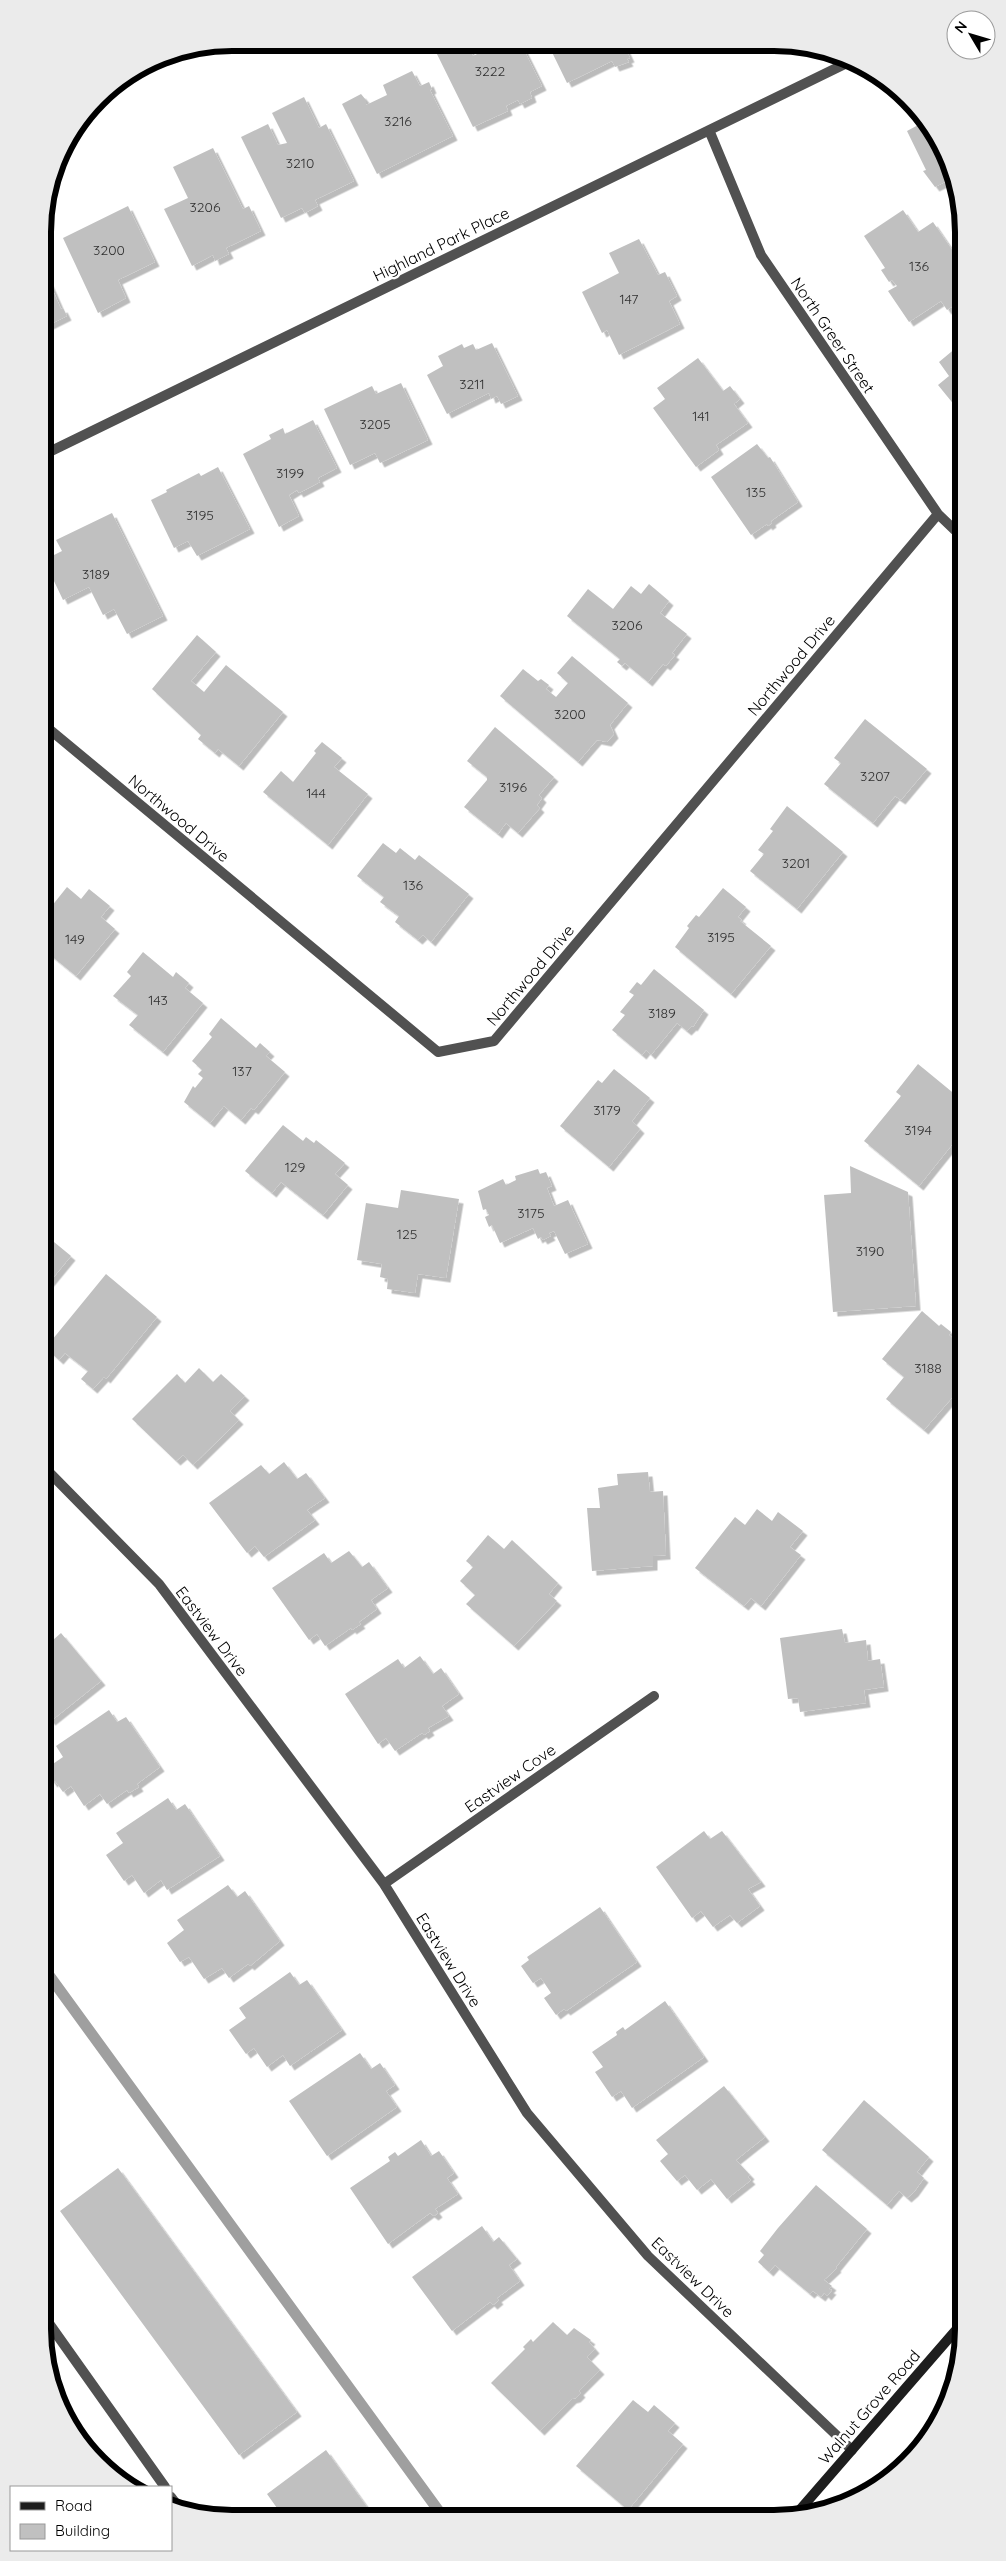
<svg xmlns="http://www.w3.org/2000/svg" width="1006" height="2561" viewBox="0 0 1006 2561" font-family="Quicksand,sans-serif">
<style>
.lines{fill:none;stroke-linecap:round;stroke-linejoin:round}
.stream{stroke:#9f9f9f;stroke-width:11}
.building{fill:#c0c0c0;filter:url(#shadow)}
.service{stroke:#515151;stroke-width:10}
.minor{stroke:#515151;stroke-width:10}
.secondary{stroke:#1e1e1e;stroke-width:10}
.labels{text-anchor:middle;dominant-baseline:central;stroke-width:5;stroke-linejoin:round;paint-order:stroke}
.number-label{font-size:14px;fill:#303030}
.street-label{font-size:16px;fill:#000;stroke:#fff}
.rim{fill:none;stroke:#000;stroke-width:6}
</style>
<defs>
<filter id="shadow"><feDropShadow dx="4.5" dy="4.5" stdDeviation="0" flood-color="#0004"/></filter>
</defs>
<rect width="100%" height="100%" fill="#fff"/>
<g class="lines">
<path class="stream" d="M43,1967L441,2514"/>
</g>
<path class="building" d="M432,44H467L473,56L497,44H521L542,86L530,92L532,98L520,104L518,100L506,106L508,111L473,127Z
M548,44L624,45L630,58L627,59L629,62L615,67L612,61L567,83Z
M412,71L420,86L429,82L432,89L430,90L453,136L377,174L342,104L361,94L366,100V105L387,95L383,85Z
M304,97L319,128L326,124L354,181L315,200L318,206L305,213L302,208L281,218L241,137L268,124L278,145L287,143L272,113Z
M923,117L938,137L957,183L959,198L949,180L935,187L923,171L926,170L907,131L920,124L918,120Z
M213,148L243,209L249,206L261,231L226,248L229,254L215,261L213,255L192,266L164,209L188,198L173,167Z
M128,206L155,262L118,280L126,298L98,313L63,238Z
M903,210L918,232L933,222L959,260L952,263L963,280V285L957,290L963,299L947,310L941,301L909,322L888,291L897,286L892,280L889,282L881,270L885,268L864,236Z
M639,239L658,275L665,272L677,296L669,301L680,324L619,355L607,330L602,333L582,292L619,273L609,253Z
M43,268L61,309L63,308L67,316L43,328Z
M963,342V401L956,407L938,385L949,376L939,362Z
M492,343L518,396L501,404L497,396L491,399L489,393L447,414L427,375L443,366L438,356L462,344L464,348L473,344L476,350Z
M698,358L723,391L730,386L740,399L734,404L748,423L716,445L719,450L696,467L653,408L665,399L657,388Z
M401,383L428,440L380,463L375,453L350,465L324,409L372,386L376,394Z
M313,420L337,468L318,478L320,482L299,493L297,490L289,495L299,516L279,527L243,454L271,439L269,435L283,428L285,434Z
M757,444L768,458L770,457L798,502L771,521L772,523L768,526L767,524L751,535L711,477Z
M218,467L250,529L197,556L188,541L174,548L151,500L167,492L166,490L199,473L201,476Z
M112,513L163,616L127,634L114,609L103,615L89,587L63,600L44,560L62,551L56,540Z
M649,584L669,601L660,613L687,634L672,653L675,655L666,666L663,664L648,682L625,663L622,666L617,662L620,659L567,616L588,589L613,609L631,586L641,594Z
M197,635L216,652L191,681L204,692L226,665L283,712L239,766L218,749L215,753L198,739L201,735L152,689Z
M572,656L628,703L610,725L614,734L607,742L597,740L578,762L500,696L523,669L538,681L541,679L549,685L546,689L556,697L568,683L557,673Z
M865,719L927,769L901,800L895,796L873,823L824,784L841,763L834,758Z
M495,727L554,777L539,795L542,798L537,805L540,808L518,833L506,823L498,834L464,807L487,780V777L467,761Z
M322,742L342,758L334,767L368,794L328,845L263,792L281,771L293,782L316,753L314,751Z
M787,806L843,852L797,909L750,871L764,854L758,850L773,831L770,829Z
M383,843L396,853L400,848L415,860L419,855L469,894L431,942L423,935L418,940L395,922L399,916L380,902L384,897L357,876Z
M67,887L81,899L89,889L110,906L101,917L115,929L76,976L43,949V917Z
M723,888L746,907L738,917L742,920L740,921L771,946L731,994L675,947L689,928L687,926L696,915L699,917Z
M143,952L173,977L176,972L189,983L185,988L203,1003L163,1052L129,1025L138,1015L113,996L131,976L127,972Z
M654,969L704,1010L693,1027L692,1026L687,1031L677,1023L651,1055L646,1050L642,1055L612,1030L625,1015L620,1012L634,995L629,992L637,982L641,985Z
M221,1018L256,1048L260,1043L270,1052L266,1056L285,1072L254,1110L251,1108L241,1120L224,1106L210,1123L184,1102L193,1086L195,1088L203,1078L198,1074L202,1070L192,1061L212,1037L209,1034Z
M918,1064L963,1101V1117L961,1120L963,1122V1139L959,1144L955,1141L919,1186L864,1141L901,1096L896,1092Z
M614,1069L650,1098L632,1121L640,1129L609,1167L560,1126L598,1080L602,1083Z
M283,1125L303,1141L306,1137L314,1143L316,1140L345,1163L335,1174L348,1185L323,1215L281,1182L272,1193L245,1171Z
M850,1166L908,1192L916,1306L833,1312L824,1195L851,1193Z
M538,1169L540,1174L546,1172L552,1186L547,1188L554,1206L568,1200L588,1244L565,1254L554,1231L549,1233L551,1236L543,1240L541,1237L538,1239L533,1228L500,1243L492,1225L489,1227L485,1217L489,1215L486,1209L483,1210L478,1191L503,1179L506,1185L516,1180L515,1176Z
M401,1190L459,1199L446,1278L418,1274L415,1293L387,1289L388,1279L380,1277L382,1264L357,1260L366,1203L398,1208Z
M43,1233L71,1256L43,1290Z
M106,1274L157,1317L106,1379L104,1377L93,1389L81,1379L88,1371L65,1353L59,1360L48,1350L54,1342L52,1340Z
M922,1311L939,1326L941,1324L951,1332L949,1335L963,1347V1397L957,1392L924,1430L886,1399L904,1377L882,1359Z
M199,1368L213,1382L221,1374L245,1396L230,1411L239,1420L193,1465L183,1455L176,1461L132,1419L177,1374L185,1383Z
M284,1462L297,1479L306,1473L325,1498L307,1510L315,1520L264,1557L255,1546L247,1553L209,1503L261,1465L269,1474Z
M648,1472L650,1492L663,1491L666,1555L653,1556V1566L592,1571L587,1508H600L598,1488L618,1485L617,1474Z
M757,1509L772,1521L778,1512L803,1531L790,1547L801,1555L761,1606L751,1598L744,1606L695,1568L735,1517L745,1525Z
M488,1535L504,1549L512,1540L558,1583L549,1594L557,1601L514,1646L466,1604L475,1595L460,1581L473,1567L466,1561Z
M349,1551L362,1567L369,1562L388,1588L371,1600L377,1609L359,1622L361,1624L352,1630L351,1628L325,1646L317,1634L309,1640L272,1588L324,1553L331,1563Z
M43,1627L53,1640L61,1633L101,1681L51,1721L43,1712Z
M842,1629L845,1643L866,1640L868,1661L880,1659L884,1687L864,1690L866,1703L800,1712L798,1698L788,1699L780,1638Z
M420,1656L433,1674L441,1668L459,1694L442,1706L449,1716L428,1728L430,1731L424,1735L422,1733L395,1751L386,1738L378,1744L345,1694L398,1659L404,1668Z
M109,1710L117,1722L126,1717L160,1767L137,1784L139,1787L129,1793L127,1790L107,1804L100,1794L84,1806L71,1786L63,1792L55,1781L53,1783L47,1774L50,1772L47,1768L63,1757L56,1746Z
M168,1798L176,1810L185,1804L220,1856L167,1890L161,1880L144,1893L132,1875L124,1881L106,1855L123,1843L116,1833Z
M704,1831L710,1839L722,1831L761,1882L748,1889L760,1906L737,1923L730,1915L713,1927L701,1911L692,1918L656,1867Z
M228,1885L237,1897L245,1891L280,1941L250,1966L248,1964L229,1978L222,1968L204,1979L189,1957L180,1962L167,1943L184,1930L177,1920Z
M600,1907L637,1962L566,2011L564,2009L556,2015L544,1998L551,1993L541,1978L533,1983L521,1966L529,1960L527,1957Z
M290,1972L299,1985L307,1980L342,2030L290,2066L283,2055L267,2067L254,2048L246,2054L229,2030L246,2018L239,2008Z
M665,2001L704,2057L632,2108L621,2091L612,2097L595,2072L603,2067L592,2052L617,2035L616,2032L623,2027L625,2030Z
M360,2053L371,2069L380,2063L395,2085L386,2091L397,2107L327,2156L289,2101Z
M724,2086L765,2137L736,2160L750,2175L748,2177L751,2180L727,2199L711,2179L697,2190L685,2175L677,2181L660,2161L668,2154L656,2140Z
M864,2100L929,2157L917,2172L924,2178L914,2192L907,2198L899,2191L887,2205L822,2150Z
M421,2140L431,2156L439,2151L454,2173L447,2178L458,2194L435,2209L438,2213L434,2216L430,2213L388,2244L350,2188L390,2161L388,2157L395,2152L398,2156Z
M118,2168L297,2412L239,2455L60,2211Z
M816,2185L867,2229L836,2267L837,2268L824,2280L832,2286L829,2289L832,2290L827,2296L824,2293L821,2297L813,2291L810,2294L775,2265L769,2272L758,2262L764,2255L760,2251L778,2228Z
M482,2226L493,2242L499,2237L517,2259L509,2265L520,2281L497,2298L499,2300L493,2305L490,2302L452,2331L412,2277Z
M553,2322L567,2335L574,2328L591,2340L589,2342L595,2349L587,2357L600,2370L579,2391L581,2393L576,2398L572,2399L540,2431L491,2383L525,2349L523,2347L531,2339L533,2342Z
M633,2400L648,2412L654,2405L675,2423L668,2431L683,2444L628,2510L576,2466Z
M326,2450L372,2514L282,2515L267,2494Z"/>
<g class="lines">
<path class="service" d="M43,2315L165,2487
M171,2497L181,2510"/>
<path class="minor" d="M709,130L761,255L938,514L963,538
M43,455L853,60
M43,724L438,1052L494,1041L938,514
M43,1466L159,1584L384,1884L527,2113L648,2256L852,2450
M384,1884L654,1696"/>
<path class="secondary" d="M798,2512L963,2322"/>
</g>
<g class="labels">
<g class="number-label">
<text x="490" y="71">3222</text>
<text x="398" y="121">3216</text>
<text x="300" y="163">3210</text>
<text x="205" y="207">3206</text>
<text x="109" y="250">3200</text>
<text x="919" y="266">136</text>
<text x="629" y="299">147</text>
<text x="472" y="384">3211</text>
<text x="701" y="416">141</text>
<text x="375" y="424">3205</text>
<text x="290" y="473">3199</text>
<text x="756" y="492">135</text>
<text x="200" y="515">3195</text>
<text x="96" y="574">3189</text>
<text x="627" y="625">3206</text>
<text x="570" y="714">3200</text>
<text x="875" y="776">3207</text>
<text x="513" y="787">3196</text>
<text x="316" y="793">144</text>
<text x="796" y="863">3201</text>
<text x="413" y="885">136</text>
<text x="721" y="937">3195</text>
<text x="75" y="939">149</text>
<text x="158" y="1000">143</text>
<text x="662" y="1013">3189</text>
<text x="242" y="1071">137</text>
<text x="607" y="1110">3179</text>
<text x="918" y="1130">3194</text>
<text x="295" y="1167">129</text>
<text x="531" y="1213">3175</text>
<text x="407" y="1234">125</text>
<text x="870" y="1251">3190</text>
<text x="928" y="1368">3188</text>
</g>
<g class="street-label">
<text transform="translate(441 244) rotate(-26)">Highland Park Place</text>
<text transform="translate(833 335) rotate(56)">North Greer Street</text>
<text transform="translate(791 665) rotate(-50)">Northwood Drive</text>
<text transform="translate(179 818) rotate(40)">Northwood Drive</text>
<text transform="translate(530 975) rotate(-50)">Northwood Drive</text>
<text transform="translate(212 1631) rotate(53)">Eastview Drive</text>
<text transform="translate(510 1778) rotate(-35)">Eastview Cove</text>
<text transform="translate(449 1960) rotate(58)">Eastview Drive</text>
<text transform="translate(693 2277) rotate(44)">Eastview Drive</text>
<text transform="translate(869 2407) rotate(-49)">Walnut Grove Road</text>
</g>
</g>
<path d="M0 0H1006V2561H0ZM232 51H774A181 181 0 0 1 955 232V2329A181 181 0 0 1 774 2510H232A181 181 0 0 1 51 2329V232A181 181 0 0 1 232 51Z" fill="#ebebeb" fill-rule="evenodd"/>
<path class="rim" d="M232 51H774A181 181 0 0 1 955 232V2329A181 181 0 0 1 774 2510H232A181 181 0 0 1 51 2329V232A181 181 0 0 1 232 51Z"/>
<rect x="10" y="2486" width="162" height="65" fill="#ffffff" stroke="#999999"/>
<rect x="20" y="2502" width="25" height="8" fill="#1e1e1e" stroke="#999999"/>
<text x="55" y="2511" font-size="15" fill="#000000">Road</text>
<rect x="20" y="2524" width="25" height="15" fill="#c0c0c0" stroke="#999999"/>
<text x="55" y="2536" font-size="15" fill="#000000">Building</text>
<g transform="translate(971 35) rotate(308)"><circle r="24" fill="#ffffff" stroke="#999999"/>
<path d="M0-4L9 19L0 12L-9 19Z" fill="#000000"/>
<text y="-8" font-size="14" font-weight="bold" text-anchor="middle" fill="#000000">N</text>
</g>
</svg>
